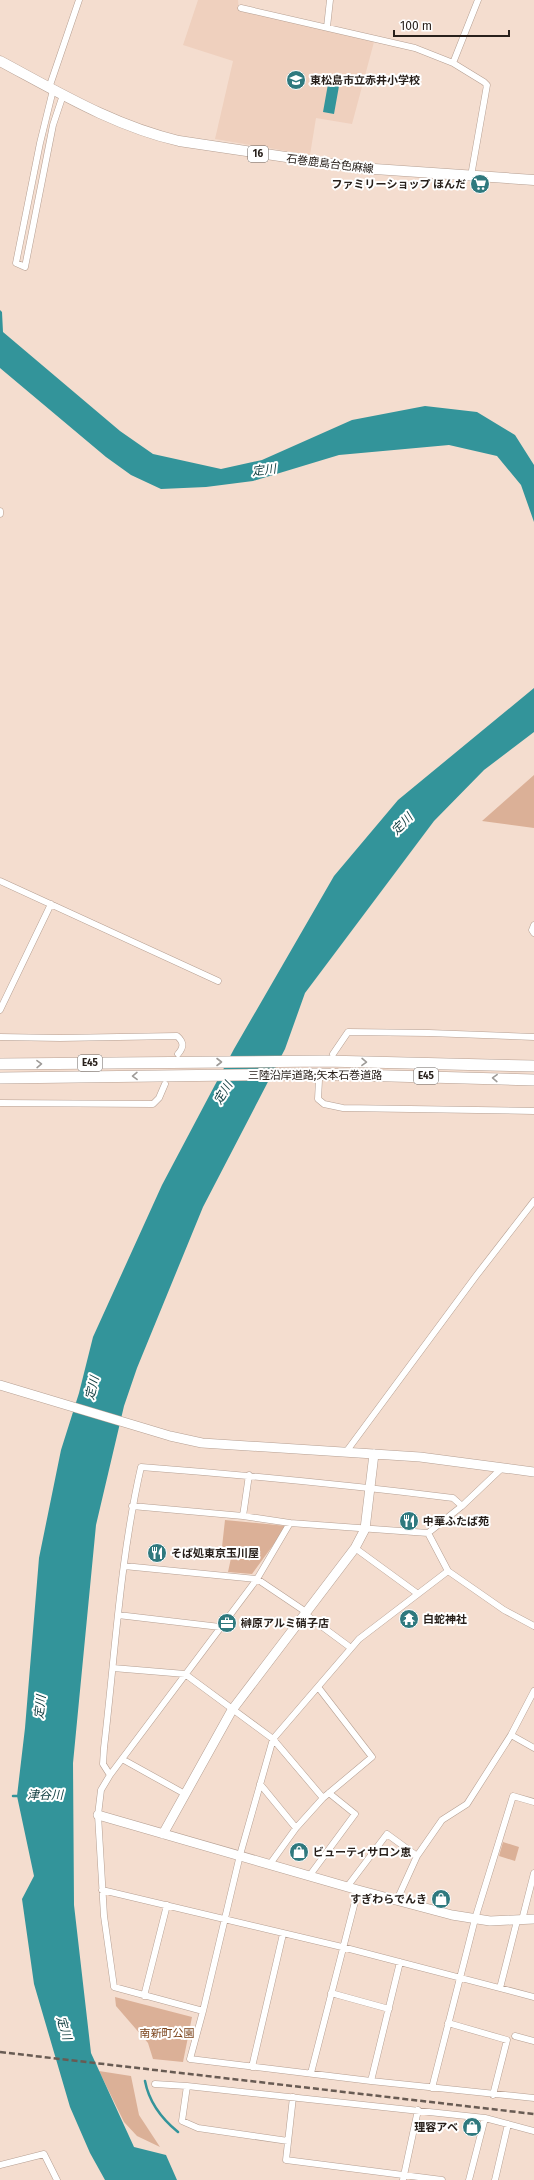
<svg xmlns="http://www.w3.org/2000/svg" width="534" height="2180" viewBox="0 0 534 2180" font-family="'Fira Sans','Noto Sans JP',sans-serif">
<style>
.built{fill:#efd0be}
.green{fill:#dbb097}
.water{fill:#33949a}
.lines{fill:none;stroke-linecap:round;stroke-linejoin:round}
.stream{stroke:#33949a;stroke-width:2.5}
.street-casing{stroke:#b59f92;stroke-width:7}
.secondary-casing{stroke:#b59f92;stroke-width:10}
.primary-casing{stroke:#b59f92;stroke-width:11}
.highway-casing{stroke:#b59f92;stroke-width:12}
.street{stroke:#fff;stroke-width:6}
.secondary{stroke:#fff;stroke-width:9}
.primary{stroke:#fff;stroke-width:10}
.highway{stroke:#fff;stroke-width:11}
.rail{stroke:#685b53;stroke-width:2.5;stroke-dasharray:6 3;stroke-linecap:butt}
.oneway{stroke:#9e9b98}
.labels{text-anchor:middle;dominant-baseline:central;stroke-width:4;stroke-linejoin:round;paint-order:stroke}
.shield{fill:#fff;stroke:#68635f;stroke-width:1}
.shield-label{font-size:10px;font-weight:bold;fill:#28201b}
.poi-label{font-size:11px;font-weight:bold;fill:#28201b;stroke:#fff;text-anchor:start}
.street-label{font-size:11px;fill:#28201b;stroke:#fff}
.park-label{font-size:11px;fill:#794118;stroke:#fff}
.water-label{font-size:12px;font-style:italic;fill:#0e3b3e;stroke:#fff}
</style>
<rect width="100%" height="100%" fill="#f4ddcf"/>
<path class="built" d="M198,0H238L239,10L374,42L352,124L316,118L310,155L215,139L233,61L183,45Z"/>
<path class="green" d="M534,775V828L482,821Z
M225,1520L287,1526L252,1574L228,1572L231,1558L221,1556Z
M503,1842L519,1847L515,1861L499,1856Z
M115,1997L192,2017L183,2062L153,2059L148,2043L116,2006Z
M99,2071L131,2076L139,2115L160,2147L137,2136L124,2122Z"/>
<path class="water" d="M328,84L339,86L334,114L323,112Z
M0,310L2,312L3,332L120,431L153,454L221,469L262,460L352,420L425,406L477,412L515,435L534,465V522L521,485L497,456L449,445L339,455L253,481L206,487L161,489L131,475L106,457L0,368Z
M534,688V732L484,770L434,821L305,993L285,1049L203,1207L137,1368L124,1406L96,1525L73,1763L74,1905L91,2053L134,2147L166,2155L177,2180H105L90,2153L70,2107L34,1984L22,1899L34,1876L17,1796L25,1728L39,1558L61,1450L79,1393L93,1337L162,1185L234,1049L334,876L398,800Z"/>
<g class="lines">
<path class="stream" d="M13,1796H17
M145,2081C149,2102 162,2119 178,2132"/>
<defs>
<path id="street" d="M241,8L415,48L453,63L484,82L487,85L471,176
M327,27L330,0
M453,63L478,0
M49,88L79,0
M53,90L40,143L16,263L25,267L53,125L63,95
M0,511V514
M0,881L218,981
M534,925L532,930L534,933
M0,1010L51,904
M0,1037L60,1038L177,1036C184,1042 184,1047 178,1054
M333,1054L348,1032L429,1033L534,1037
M319,1080L318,1099L324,1104L343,1108L534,1111
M0,1103L153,1104L159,1098L165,1084
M346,1452L476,1276L534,1201
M132,1506L243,1516L290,1523L428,1533L462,1506L502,1468
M462,1506L453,1498C349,1485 245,1475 141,1467C120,1559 115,1655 104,1748L103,1764L110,1775L101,1790L98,1815L104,1916L114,1987L203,2011L190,2059L371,2081L534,2098
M243,1516L249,1475
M428,1533L448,1571L504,1610L534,1626
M355,1548L418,1594
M124,1566L257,1579L306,1612
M305,1614L351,1648
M118,1615L220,1627
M113,1668L185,1674L273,1739L323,1798
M511,1735L534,1748
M122,1759L185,1794
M110,1775L257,1579L290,1523
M260,1784L296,1828
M270,1864L296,1828L323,1798L372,1757L318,1687
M310,1875L355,1814L329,1793
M347,1887L387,1834L417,1856
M102,1890L342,1947L534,1997
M397,1900L417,1856L442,1820L467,1804L511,1735L534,1691
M522,1920L534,1873
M500,1988L517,1921
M331,1993L389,2009
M144,1996L167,1905
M203,2011L240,1855L273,1739L359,1639L448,1571
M448,2023L507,2040L493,2095
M515,2036L534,2041
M252,2067L283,1934
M311,2073L358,1890
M371,2081L400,1962
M155,2084L187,2086
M432,2088L475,1919L513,1796L534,1802
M293,2097L286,2160L442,2180
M288,2141L198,2128L182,2121L187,2086L485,2118L534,2131
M0,2165L44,2154L57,2180
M403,2180L418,2110
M469,2180L485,2118
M495,2180L508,2124"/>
<path id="secondary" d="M0,1385L170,1436L202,1443L420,1457L534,1472
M98,1815L358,1890L452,1915L490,1921L534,1919
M163,1834L232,1710L355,1548L365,1529L374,1454"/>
<path id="primary" d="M0,61C58,92 114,126 179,141L360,168L534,180"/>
<path id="highway" d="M0,1064L325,1061L534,1066
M0,1078L318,1074L534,1080"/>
</defs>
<use href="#street" class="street-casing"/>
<use href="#secondary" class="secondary-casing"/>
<use href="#primary" class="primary-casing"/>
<use href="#highway" class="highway-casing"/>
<use href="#street" class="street"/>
<use href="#secondary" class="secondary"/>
<use href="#primary" class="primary"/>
<use href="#highway" class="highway"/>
<path class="rail" d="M0,2052L534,2114"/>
</g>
<defs><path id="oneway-chevron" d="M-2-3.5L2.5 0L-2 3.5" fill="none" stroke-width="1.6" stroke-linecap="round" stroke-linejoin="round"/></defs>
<g class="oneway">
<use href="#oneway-chevron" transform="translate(219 1062)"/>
<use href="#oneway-chevron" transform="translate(364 1062) rotate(1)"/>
<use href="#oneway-chevron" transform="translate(39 1064) rotate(-1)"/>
<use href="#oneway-chevron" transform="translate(135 1076) rotate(179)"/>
<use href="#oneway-chevron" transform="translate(495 1078) rotate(-178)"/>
</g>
<defs>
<symbol id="school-disc" viewBox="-11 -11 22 22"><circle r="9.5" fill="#2f797e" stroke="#fff"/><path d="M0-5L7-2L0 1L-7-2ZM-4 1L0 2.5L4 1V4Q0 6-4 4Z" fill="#fff"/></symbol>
<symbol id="supermarket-disc" viewBox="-11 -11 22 22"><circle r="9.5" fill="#2f797e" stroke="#fff"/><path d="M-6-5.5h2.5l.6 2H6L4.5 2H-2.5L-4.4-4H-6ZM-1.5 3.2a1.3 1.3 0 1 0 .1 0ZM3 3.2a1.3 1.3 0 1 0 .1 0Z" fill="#fff"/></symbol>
<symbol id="restaurant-disc" viewBox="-11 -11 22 22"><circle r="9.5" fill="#2f797e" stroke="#fff"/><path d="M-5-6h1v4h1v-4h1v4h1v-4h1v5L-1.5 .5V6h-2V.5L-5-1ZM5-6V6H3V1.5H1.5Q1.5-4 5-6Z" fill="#fff"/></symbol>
<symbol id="temple-disc" viewBox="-11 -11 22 22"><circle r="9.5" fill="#2f797e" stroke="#fff"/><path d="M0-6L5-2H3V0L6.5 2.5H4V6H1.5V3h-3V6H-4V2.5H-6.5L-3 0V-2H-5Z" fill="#fff"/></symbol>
<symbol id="office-disc" viewBox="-11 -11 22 22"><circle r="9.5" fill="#2f797e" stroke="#fff"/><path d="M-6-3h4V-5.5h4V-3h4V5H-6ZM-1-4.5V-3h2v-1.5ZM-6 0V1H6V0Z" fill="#fff"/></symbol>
<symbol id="shop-disc" viewBox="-11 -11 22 22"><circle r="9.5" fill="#2f797e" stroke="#fff"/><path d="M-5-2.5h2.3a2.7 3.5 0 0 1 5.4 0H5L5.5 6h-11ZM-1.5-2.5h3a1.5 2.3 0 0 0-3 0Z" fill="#fff"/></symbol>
</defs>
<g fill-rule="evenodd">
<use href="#school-disc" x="285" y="69" width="22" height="22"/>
<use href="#supermarket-disc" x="469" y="173" width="22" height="22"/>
<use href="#restaurant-disc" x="398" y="1510" width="22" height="22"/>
<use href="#restaurant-disc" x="146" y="1542" width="22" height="22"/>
<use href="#temple-disc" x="398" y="1608" width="22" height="22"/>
<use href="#office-disc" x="216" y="1612" width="22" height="22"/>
<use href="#shop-disc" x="288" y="1841" width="22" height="22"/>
<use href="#shop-disc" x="430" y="1888" width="22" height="22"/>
<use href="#shop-disc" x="461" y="2116" width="22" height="22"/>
</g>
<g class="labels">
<g class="shield">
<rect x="248" y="146" width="20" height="16" rx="3"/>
<rect x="78" y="1055" width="24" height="16" rx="3"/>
<rect x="414" y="1068" width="24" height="16" rx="3"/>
</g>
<g class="shield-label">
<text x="258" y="154">16</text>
<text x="90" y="1063">E45</text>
<text x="426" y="1076">E45</text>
</g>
<g class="poi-label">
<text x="310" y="80">東松島市立赤井小学校</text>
<text x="466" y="184" text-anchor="end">ファミリーショップ ほんだ</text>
<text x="423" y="1521">中華ふたば苑</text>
<text x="171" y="1553">そば処東京玉川屋</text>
<text x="423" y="1619">白蛇神社</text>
<text x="241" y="1623">榊原アルミ硝子店</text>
<text x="313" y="1852">ビューティサロン恵</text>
<text x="427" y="1899" text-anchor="end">すぎわらでんき</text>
<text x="458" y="2127" text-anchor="end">理容アベ</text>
</g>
<g class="street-label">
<text transform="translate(330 164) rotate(7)">石巻鹿島台色麻線</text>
<text x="315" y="1075">三陸沿岸道路;矢本石巻道路</text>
</g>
<g class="park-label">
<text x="167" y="2033">南新町公園</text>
</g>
<g class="water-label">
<text transform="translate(264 470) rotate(-7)">定川</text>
<text transform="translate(402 824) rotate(-46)">定川</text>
<text transform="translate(223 1093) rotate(-59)">定川</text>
<text transform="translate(92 1388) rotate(-77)">定川</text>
<text transform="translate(40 1707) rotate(-84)">定川</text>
<text x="45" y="1795">津谷川</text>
<text transform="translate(64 2028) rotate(74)">定川</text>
</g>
</g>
<path d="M394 30v6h115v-6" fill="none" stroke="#28201b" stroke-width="2"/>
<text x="400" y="30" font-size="12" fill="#28201b" stroke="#ffffff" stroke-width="3" paint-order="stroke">100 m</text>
</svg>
